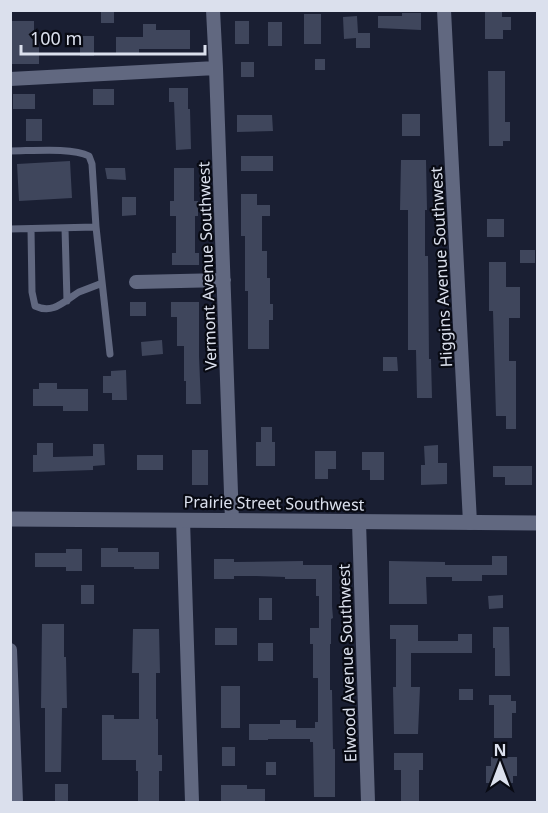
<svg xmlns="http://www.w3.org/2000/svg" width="548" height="813" viewBox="0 0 548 813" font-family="'Noto Sans',sans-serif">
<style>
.building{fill:#3f465c}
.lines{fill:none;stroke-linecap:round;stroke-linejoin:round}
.lane{stroke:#616880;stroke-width:7}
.street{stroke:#616880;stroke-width:14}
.secondary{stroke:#616880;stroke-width:15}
.labels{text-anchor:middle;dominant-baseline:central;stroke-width:4.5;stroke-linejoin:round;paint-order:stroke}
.street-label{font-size:16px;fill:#dbe0ed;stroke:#080a13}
</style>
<rect width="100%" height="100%" fill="#1a1f33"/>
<path class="building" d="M101,10H114V23H101Z
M485,10H502V17H511V30H503V39H485Z
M402,13H421V30L378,28V16H402Z
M304,14H321V44H304Z
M357,16L358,33H370V48H356V38L344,39L343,17Z
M10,21H34V47H39V64H10Z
M235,21H249V44H235Z
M268,22H282V46H268Z
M143,24H156V30H190V49H139V53H116V37H143Z
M80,36H94V56H80Z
M315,59H325V70H315Z
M241,62H254V77H241Z
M488,71H505V122H510V141H503V146H489Z
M169,88H188V109H190L191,149L176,150L174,102H169Z
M93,89H114V105H93Z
M13,94H35V109H13Z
M402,114H420V136H402Z
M237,115H272L273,131L237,132Z
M26,119H42V141H26Z
M241,156H273V171H241Z
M401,160H426L427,210H425V256H428L429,359H431L432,398H417L416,350H408V210H400Z
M70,161L72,198L19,201L17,164Z
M105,168H125L126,180L107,179Z
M174,168H194V201H198V216H195V253H199V265H172V253H176V216H170V201H174Z
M241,194H257V205H270V216H262V251H267V278H270V304H273V320H269V349H248V291H245V236H241Z
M122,197H136V215L122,216Z
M487,219H504V237H487Z
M520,250H535V263H520Z
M489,262H506V287H520V318H509V361H516V429H506V416H496L493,311H489Z
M130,302H146V316H130Z
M171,302H199V356L201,404H186V381H184V346H177V317H171Z
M162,340L163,354L142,356L141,342Z
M383,357H397L398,371H383Z
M126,370L127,400H112V393H103V376H111V371Z
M39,383H57V389H88V411H63V406H33V389H39Z
M261,427H272V442H275V466H256V442H261Z
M37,443H53V457L93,456V444H104L105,465L93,466V470L33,472V455H37Z
M438,445V463H447V484L421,485V465H425L424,446Z
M192,450H208V485H192Z
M315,451H336V469H328V479H315Z
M362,452H384V480H370V470H362Z
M137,455H163V470H137Z
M493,466H532V485H505V477H493Z
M101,548H118V552H159V569H134V567H101Z
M66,549H82V571H66V567H35V553H66Z
M492,556H507V575H482V581H452V577H426L427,604H389V561L445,562V565H492Z
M214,559H234V562L303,561V565H332V606L333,618L331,619V644H330V690H332L333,749H335V797H314L313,742H310V739H268V740H249V724H280V720H296V728H315V722H318V678H313V644H310V628H319V596H316V579H285V577L256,576H234V579H214Z
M81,585H94V604H81Z
M503,595V608L489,609L488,596Z
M259,598H272V620H259Z
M42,624H64V657H66L67,708H62L61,772H45V708H41Z
M390,625H418V641H458V634H472V653H411V687H420L418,734H394L393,687H396V639H390Z
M493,627H509L510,676H495V648H493Z
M215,628H237V645H215Z
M133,629H159L160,673H156V719H158V755H162V771H159V801H138V771H136V760H102V715H114V719H139V673H132Z
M258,643H273V661H258Z
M221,686H240V728H221Z
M459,689H473V700H459Z
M489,695H511V701H516V713H512V738H494V705H489Z
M222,747H235V766H222Z
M394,753H423V770H419V802H401V770H394Z
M491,757H517V776H513V783H486V766H491Z
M266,762H276V775H266Z
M55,784H68V802H55Z
M221,785H247V789H265V802L221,801Z"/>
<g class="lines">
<path class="lane" d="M10,151C31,151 72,147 89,156L92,164L96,227
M65,228L67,301
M10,229L96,227L110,354
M31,229L32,292L35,306C54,315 65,300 79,292C87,289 95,286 102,283"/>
<path class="street" d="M213,10L216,68L232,521
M444,10L470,523
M10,79L216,68
M136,282L224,280
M183,520L192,802
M359,522L368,802
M10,650L16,802"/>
<path class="secondary" d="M10,519L538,523"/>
</g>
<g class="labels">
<g class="street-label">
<text transform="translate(207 266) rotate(-92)">Vermont Avenue Southwest</text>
<text transform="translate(441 267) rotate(-93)">Higgins Avenue Southwest</text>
<text transform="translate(274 503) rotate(1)">Prairie Street Southwest</text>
<text transform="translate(347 663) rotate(-92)">Elwood Avenue Southwest</text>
</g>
</g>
<rect width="548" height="813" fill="none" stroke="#dbe0ed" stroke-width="24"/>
<g transform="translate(500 765)" stroke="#080a13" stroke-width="4.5" paint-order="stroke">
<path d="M0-4.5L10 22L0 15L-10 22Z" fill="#dbe0ed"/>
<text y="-9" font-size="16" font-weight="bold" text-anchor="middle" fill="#dbe0ed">N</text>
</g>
<path d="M21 45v9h184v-9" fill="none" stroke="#dbe0ed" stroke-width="3"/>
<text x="30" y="45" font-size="18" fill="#dbe0ed" stroke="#080a13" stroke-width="4.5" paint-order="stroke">100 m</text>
</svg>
